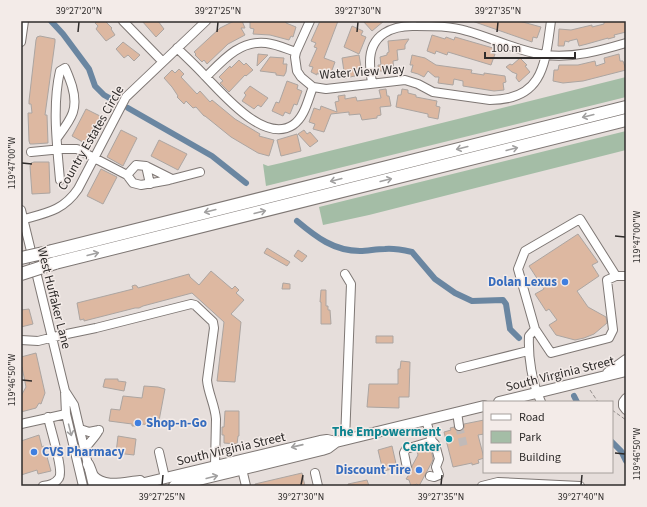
<svg xmlns="http://www.w3.org/2000/svg" width="647" height="507" viewBox="0 0 647 507" font-family="'Source Sans 3',sans-serif">
<style>
.green{fill:#a4bda6}
.lines{fill:none;stroke-linecap:round;stroke-linejoin:round}
.canal{stroke:#6a86a1;stroke-width:6}
.building{fill:#ddb8a1;stroke:#aca5a1}
.minor-tunnel{stroke:#c1bab8;stroke-width:8;stroke-dasharray:8 4;stroke-linecap:butt}
.minor-casing{stroke:#7e7774;stroke-width:10}
.major-casing{stroke:#7e7774;stroke-width:12}
.highway-casing{stroke:#7e7774;stroke-width:14}
.path{stroke:#958f8d;stroke-width:1;stroke-dasharray:4 2;stroke-linecap:butt}
.minor{stroke:#fff;stroke-width:8}
.major{stroke:#fff;stroke-width:10}
.highway{stroke:#fff;stroke-width:12}
.highway-bridge-casing{stroke:#7e7774;stroke-width:14;stroke-linecap:butt}
.highway-bridge{stroke:#fff;stroke-width:12}
.oneway{stroke:#a1a0a0}
.ticks{fill:none;stroke:#2f2c2b;stroke-width:1.5}
.shop-dot{fill:#3f7fe0;stroke:#f3ebe8;stroke-width:1.5}
.culture-dot{fill:#0f9aa8;stroke:#f3ebe8;stroke-width:1.5}
.labels{text-anchor:middle;dominant-baseline:central;stroke-width:3;stroke-linejoin:round;paint-order:stroke}
.street-label{font-size:13px;fill:#2f2c2b;stroke:#f3ebe8}
.shop-label{font-size:13px;font-weight:bold;fill:#366cbe;stroke:#f3ebe8;text-anchor:end}
.culture-label{font-size:13px;font-weight:bold;fill:#0d838f;stroke:#f3ebe8;text-anchor:end}
.neatline{fill:none;stroke:#2f2c2b;stroke-width:1.5}
.ticks-label{font-size:10px;text-anchor:middle;fill:#2f2c2b}
</style>
<rect width="100%" height="100%" fill="#e6dedb"/>
<path class="green" d="M626,77V97L266,186L263,164L268,166L281,163Z
M626,131V150L369,215L323,225L319,207Z"/>
<g class="lines">
<path class="canal" d="M51,21L63,34L89,69L95,86L104,95L113,100
M128,108L212,156L246,183
M297,221C316,237 334,251 360,251C368,251 376,249 385,249C394,248 403,250 412,252L435,279L455,293L472,301L503,300L506,304L510,329L519,338
M574,396L577,402
M612,442L621,451L626,461"/>
</g>
<path class="building" d="M98,21H105L112,28L111,29L115,35L106,41L96,29L98,26L95,23Z
M142,21H158L164,29L156,37Z
M234,21H242L245,28H241L245,35L228,44L207,64L204,60L202,62L195,55L196,54L194,52L220,28Z
M250,21H283L286,22V23L296,27L293,37L291,36L289,40L270,35L253,34L254,29L250,28Z
M320,21H338L324,58L335,62L331,73L327,71L325,77L317,73V75L311,72L313,67L309,66L317,48L314,47L316,43L311,41Z
M363,21H384L372,31Z
M472,21H519L541,27L537,38L533,37L532,42Z
M609,21H626V32L614,35L615,37L608,39V38L587,44L579,46L577,39L569,41V42L565,41L564,46H558L559,29L571,30L592,25V27L604,24V22Z
M352,26L363,31L361,35L366,37L359,54L344,47Z
M432,35L445,39L446,37L454,40L455,37L493,48L491,53L495,54L491,65L448,52L447,55L436,51L435,54L427,51Z
M40,36L55,39V42L45,115H47L48,143L33,144H30L29,141L28,113H32L31,104H29V101L36,40L37,37Z
M409,39L405,45V49L397,50L398,60L393,61L394,72L384,74V71H379L378,65H381L380,57L387,55V53L389,52L388,41Z
M123,42L140,55L134,61L128,55L124,58L116,49Z
M258,54L268,55L257,66Z
M619,54L620,61H623L626,70L583,81L563,83L553,81L554,70H558L559,65H578L595,61L596,66L605,63L604,58Z
M359,55L362,73L355,74V76L345,78L342,58Z
M412,55L425,58L436,65L472,70L471,73L484,75V73L505,76L506,82L503,83L504,90L494,91L463,86V81L454,79L453,85L438,83L439,77H435L428,71L424,77L418,74L411,72L413,65H410Z
M270,57L284,58L283,64H287L286,72L284,76L276,75V73L260,71Z
M520,58L527,65L525,66L530,72L519,82L516,78L517,74L512,72L506,67L510,64L512,65Z
M239,60L244,65L246,63L253,70L246,76L245,75L229,92L220,83L223,81L219,77L230,66L231,68Z
M179,69L184,74L181,77L197,94L200,91L210,102L212,100L235,119L260,134L259,136L274,140L269,156L258,153L231,137L205,116H204L196,107L193,108L186,101L184,104L177,97L178,96L172,87L164,78L172,70L175,73Z
M287,81L298,85L297,89L302,91L297,105L294,104L290,114L285,112L283,116L272,111L276,102L279,103Z
M250,86L268,98L261,107L258,105L254,109L242,101L246,95L244,93Z
M386,89L387,96H389L391,106L380,107L381,115L377,116V118L362,120L360,114L349,115V112L331,114L324,132L313,129L315,124L309,122L314,108L320,110L321,106L337,112L335,102L339,101L338,96L345,95V99L356,97L357,101L381,98L379,90Z
M402,89L408,90V93L416,95V97L437,101L436,106L440,107L438,119L428,117V114L396,107L398,95H401Z
M86,109L102,117L88,145L72,136Z
M121,130L137,138L123,166L107,157Z
M304,130L307,134L310,132L318,141L310,147L298,134Z
M297,134L301,151L281,156L277,140Z
M159,140L187,154L178,170L151,156Z
M34,162H49L50,193L32,194L30,166L31,163Z
M101,169L117,177L103,204L87,196Z
M578,234L598,262L592,265L599,276L577,291L588,307L606,317L607,323L594,334L584,338L575,340L556,335L549,325L557,320L549,309L546,311L535,294L544,289L529,266Z
M267,248L290,262L287,266L264,253Z
M298,250L307,256L302,262L294,256Z
M211,271L232,289L235,286L239,290L236,293L244,300L231,314L241,322L235,382L217,381L224,322L192,293L143,306L139,308H135L84,321V319L80,320L77,303L133,289L132,286L135,285L137,286L138,288L189,274L190,277L199,285Z
M283,283L290,284V289H282Z
M321,290H326V306H328V310H330L331,324H321V302H320Z
M29,309L33,324L21,327V310Z
M376,336H393V343H376Z
M36,353L45,393L41,404L39,403L36,408L21,412V396L26,387L22,367H21V357Z
M401,361L410,362L409,397H399V408L367,407L369,384H398V369H400Z
M105,379H118V381L126,382L124,391L103,387Z
M144,386L158,387L165,389L158,426L142,424V425H138V426H132V424L109,421L111,409L120,410L123,396L142,398Z
M225,411H239V436H238L237,444L224,443V435H222V427H224Z
M484,420V434L478,435L484,458L478,460L479,463L472,465V463L453,467L444,432L451,430L450,428L454,427L457,431H460L464,428V424Z
M39,435L42,447L44,446L51,471L38,474L37,470L21,475V441Z
M118,436L136,439L134,455L116,453Z
M392,446L397,468L383,471L378,450Z
M428,448H430L431,449L433,459L432,462L419,486L417,484L411,486L409,480L406,479L412,470V466L418,455L417,451Z
M302,473L305,486H255V484Z
M367,480L369,486H348V484Z"/>
<g class="lines">
<path class="minor-tunnel" d="M459,426L464,447"/>
<defs>
<path id="minor" d="M123,21L162,61
M310,21L296,52L295,57L297,71L301,77L313,87L326,89L405,80L418,84L433,92L490,100C544,100 545,63 551,21
M21,42L24,21
M177,48C186,57 196,66 205,76C223,94 264,144 293,125C305,117 308,99 313,87
M206,77C223,60 240,40 266,43C276,44 287,49 296,52
M372,83C371,76 370,69 370,62C370,34 393,25 416,26C433,26 451,26 467,31C493,38 519,52 546,55C574,58 599,51 626,43
M57,138C71,119 79,110 72,86C70,80 68,74 65,68L60,71C52,106 57,145 60,180
M31,152L62,149H77L127,175L133,183L141,185L169,180L200,172
M146,166L150,184
M127,175L136,165L146,166L172,179
M21,210L65,391L66,414L83,486
M21,220C46,213 63,211 78,189L126,97L206,21
M345,274L351,284L345,440
M535,329L518,269L525,251L580,219L616,276
M21,340L38,341L62,335L96,328L191,304L195,305L213,322L214,328L207,380C208,393 215,405 216,419L215,465
M460,368L528,351
M65,391L74,405L93,486
M626,398L623,402V406L626,410
M541,402C532,383 528,357 529,336L535,329L551,353L609,338L613,330L607,280L616,276H626
M457,412L459,426
M21,424L66,414
M80,429L89,432L99,430
M85,449C89,442 95,438 99,430
M159,452L165,478
M407,468L404,453L406,449L432,441L426,420
M242,469L246,486
M315,473L318,486
M430,476L434,477L439,475L436,467L439,459L435,444L432,441
M43,486C49,485 55,484 59,478C64,470 50,428 48,417
M482,486L498,482L580,486"/>
<path id="major" d="M608,373L626,360
M499,402L626,371
M88,464C90,467 91,472 93,476C104,489 126,482 140,481
M132,486L320,441L327,440L336,442
M174,486L322,450L328,448L336,442L484,406"/>
<path id="highway" d="M52,251L626,107
M55,263L626,120"/>
</defs>
<use href="#minor" class="minor-casing"/>
<use href="#major" class="major-casing"/>
<use href="#highway" class="highway-casing"/>
<path class="path" d="M590,390L598,402
M612,410L626,420"/>
<use href="#minor" class="minor"/>
<use href="#major" class="major"/>
<use href="#highway" class="highway"/>
<defs>
<path id="highway-bridge" d="M21,258L52,251
M21,274L55,263"/>
</defs>
<use href="#highway-bridge" class="highway-bridge-casing"/>
<use href="#highway-bridge" class="highway-bridge"/>
</g>
<defs><path id="oneway-shaft" d="M-6 0H5M1.5-3L5.5 0L1.5 3" fill="none" stroke-width="1.6" stroke-linecap="round" stroke-linejoin="round"/></defs>
<g class="oneway">
<use href="#oneway-shaft" transform="translate(588 116) rotate(166)"/>
<use href="#oneway-shaft" transform="translate(462 148) rotate(166)"/>
<use href="#oneway-shaft" transform="translate(512 149) rotate(-14)"/>
<use href="#oneway-shaft" transform="translate(336 180) rotate(166)"/>
<use href="#oneway-shaft" transform="translate(386 180) rotate(-14)"/>
<use href="#oneway-shaft" transform="translate(210 211) rotate(166)"/>
<use href="#oneway-shaft" transform="translate(260 212) rotate(-14)"/>
<use href="#oneway-shaft" transform="translate(93 254) rotate(-14)"/>
<use href="#oneway-shaft" transform="translate(70 430) rotate(76)"/>
<use href="#oneway-shaft" transform="translate(297 446) rotate(167)"/>
<use href="#oneway-shaft" transform="translate(212 477) rotate(-14)"/>
</g>
<path class="ticks" d="M78,32L79,22M217,32L218,22M357,32L358,22M497,32L498,22M22,163L32,164M615,236L625,237M22,380L32,381M615,453L625,454M162,485L163,475M301,485L303,475M441,485L442,475M581,485L582,475"/>
<g class="shop-dot">
<circle cx="565" cy="282" r="4"/>
<circle cx="138" cy="423" r="4"/>
<circle cx="34" cy="452" r="4"/>
<circle cx="419" cy="470" r="4"/>
</g>
<circle class="culture-dot" cx="449" cy="439" r="4"/>
<g class="labels">
<g class="street-label">
<text transform="translate(362 72) rotate(-4)">Water View Way</text>
<text transform="translate(91 138) rotate(-60)">Country Estates Circle</text>
<text transform="translate(54 298) rotate(76)">West Huffaker Lane</text>
<text transform="translate(560 374) rotate(-14)">South Virginia Street</text>
<text transform="translate(231 449) rotate(-13)">South Virginia Street</text>
</g>
<g class="shop-label">
<text x="557" y="282">Dolan Lexus</text>
<text x="146" y="423" text-anchor="start">Shop-n-Go</text>
<text x="42" y="452" text-anchor="start">CVS Pharmacy</text>
<text x="411" y="470">Discount Tire</text>
</g>
<g class="culture-label">
<text x="441" y="432">The Empowerment<tspan x="441" dy="15">Center</tspan></text>
</g>
</g>
<rect width="647" height="507" fill="none" stroke="#f3ebe8" stroke-width="44"/>
<rect x="483" y="401" width="130" height="72" fill="#f3ebe8" stroke="#a59f9c"/>
<rect x="491" y="414" width="20" height="6" fill="#ffffff" stroke="#a59f9c"/>
<text x="519" y="421" font-size="12" fill="#2f2c2b">Road</text>
<rect x="491" y="431" width="20" height="12" fill="#a4bda6" stroke="#a59f9c"/>
<text x="519" y="441" font-size="12" fill="#2f2c2b">Park</text>
<rect x="491" y="451" width="20" height="12" fill="#ddb8a1" stroke="#a59f9c"/>
<text x="519" y="461" font-size="12" fill="#2f2c2b">Building</text>
<path d="M485 52v6h90v-6" fill="none" stroke="#2f2c2b" stroke-width="2"/>
<text x="491" y="52" font-size="12" fill="#2f2c2b" stroke="#f3ebe8" stroke-width="3" paint-order="stroke">100 m</text>
<rect x="22" y="22" width="603" height="463" class="neatline"/>
<g class="ticks-label">
<text x="79" y="14">39°27'20"N</text>
<text x="218" y="14">39°27'25"N</text>
<text x="358" y="14">39°27'30"N</text>
<text x="498" y="14">39°27'35"N</text>
<text transform="translate(11 163) rotate(-90)" y="4">119°47'00"W</text>
<text transform="translate(636 237) rotate(-90)" y="4">119°47'00"W</text>
<text transform="translate(11 380) rotate(-90)" y="4">119°46'50"W</text>
<text transform="translate(636 454) rotate(-90)" y="4">119°46'50"W</text>
<text x="162" y="500">39°27'25"N</text>
<text x="301" y="500">39°27'30"N</text>
<text x="441" y="500">39°27'35"N</text>
<text x="581" y="500">39°27'40"N</text>
</g>
</svg>
